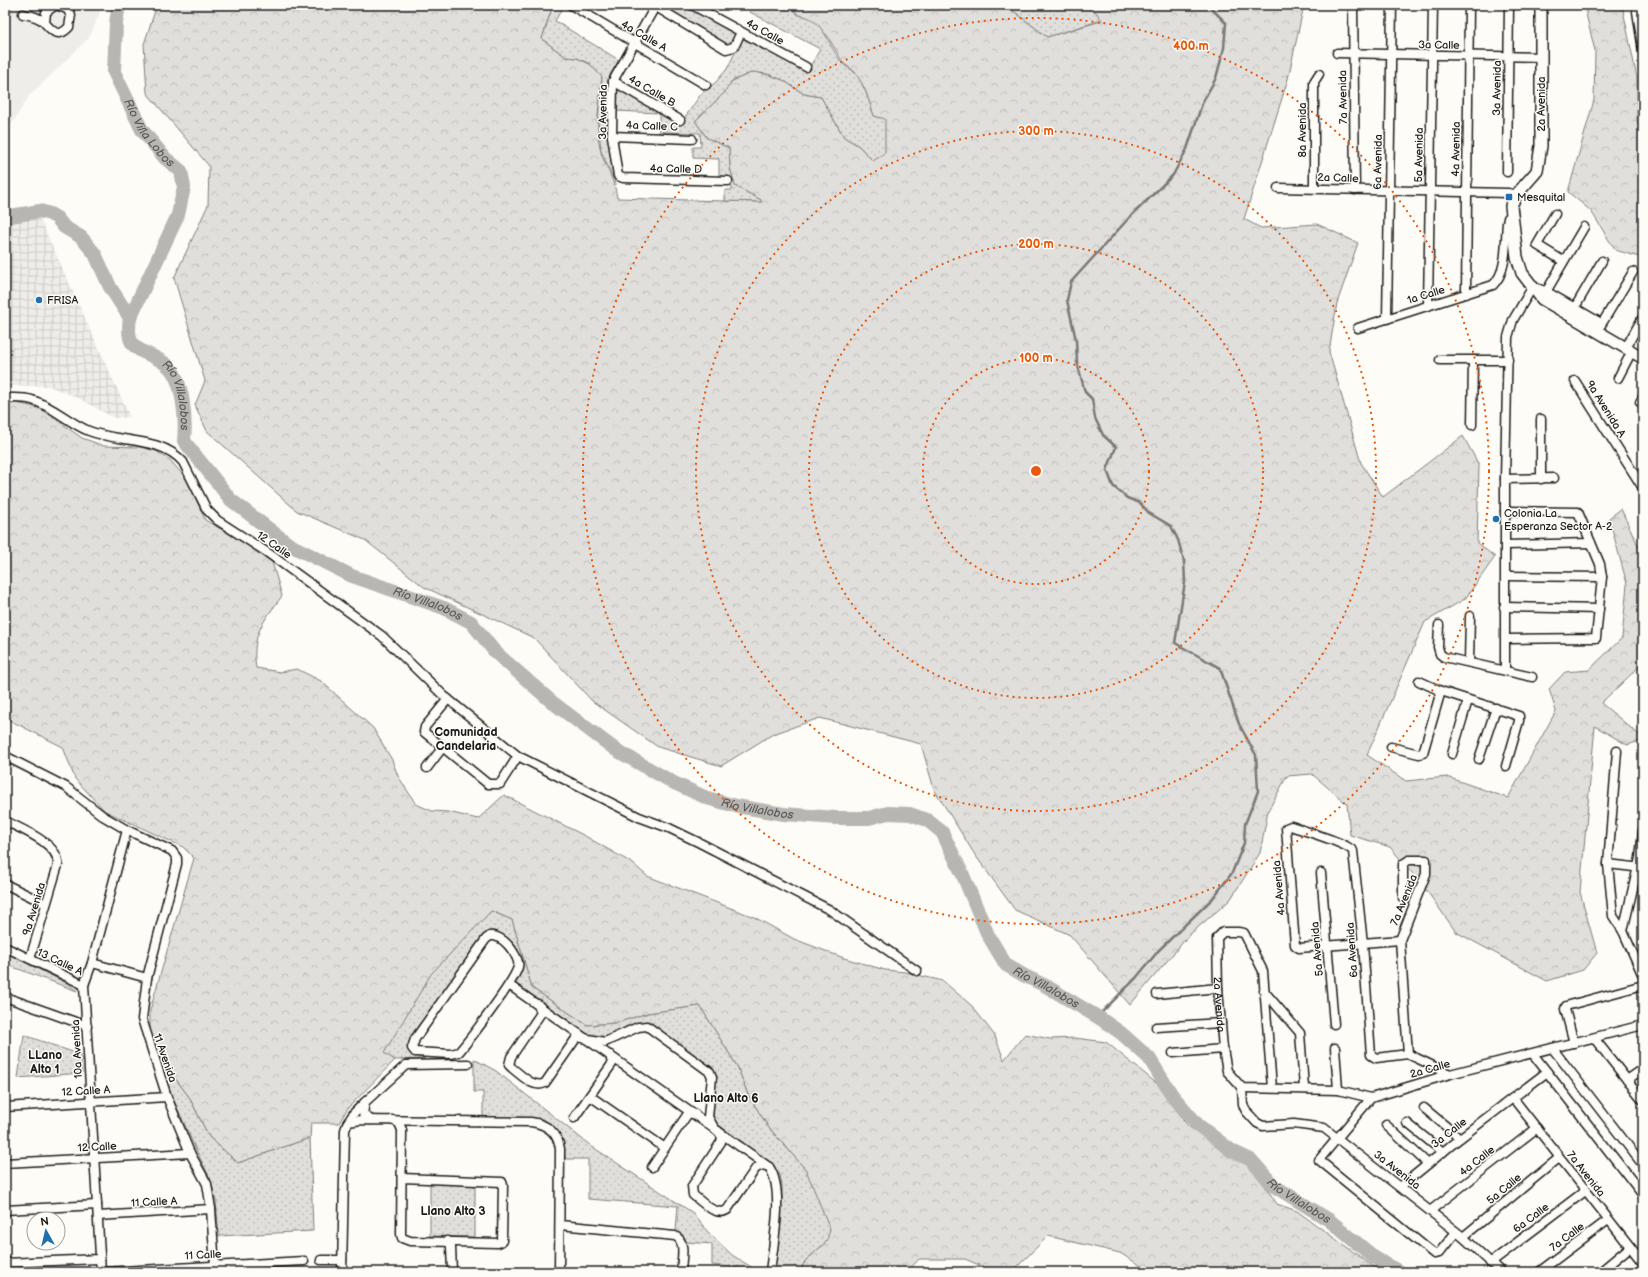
<svg xmlns="http://www.w3.org/2000/svg" width="1648" height="1277" viewBox="0 0 1648 1277" font-family="'Balsamiq Sans',sans-serif">
<style>
.built{fill:#eeede9}
.industrial{fill:url(#industrial-grid)}
.forest{fill:url(#forest-crowns);stroke:#7e7e7c}
.park{fill:url(#park-dots);stroke:#7e7e7c}
.lines{fill:none;stroke-linecap:round;stroke-linejoin:round}
.stream{stroke:#797876;stroke-width:2.5}
.river{stroke:#b7b6b2;stroke-width:14}
.minor-tunnel{stroke:#dbdad6;stroke-width:8;stroke-dasharray:8 4;stroke-linecap:butt}
.minor-casing{stroke:#1c1c1c;stroke-width:11}
.major-casing{stroke:#1c1c1c;stroke-width:14}
.minor{stroke:#fdfcf7;stroke-width:8}
.major{stroke:#fdfcf7;stroke-width:11}
.ring{fill:none;stroke:#e8590c;stroke-width:2;stroke-dasharray:2 4}
.poi-dot{fill:#1f6fb2;stroke:#fdfcf7;stroke-width:1.5}
.labels{text-anchor:middle;dominant-baseline:central;stroke-width:3;stroke-linejoin:round;paint-order:stroke}
.street-label{font-size:11px;fill:#1c1c1c;stroke:#fdfcf7}
.poi-label{font-size:11px;fill:#1c1c1c;stroke:#fdfcf7;text-anchor:start}
.water-label{font-size:12px;font-style:italic;fill:#5a5a58;stroke:#fdfcf7}
.neighbourhood-label{font-size:12px;font-weight:bold;fill:#1c1c1c;stroke:#fdfcf7}
.centre{fill:#e8590c;stroke:#fdfcf7;stroke-width:2}
.ring-label{font-size:12px;text-anchor:middle;font-weight:bold;fill:#e8590c;stroke:#fdfcf7;stroke-width:3;stroke-linejoin:round;paint-order:stroke}
</style>
<defs>
<pattern id="industrial-grid" width="8" height="8" patternUnits="userSpaceOnUse"><rect width="8" height="8" fill="#eeede9"/><path d="M0 4h8M4 0v8" fill="none" stroke="#cccbc7"/></pattern>
<pattern id="forest-crowns" width="20" height="18" patternUnits="userSpaceOnUse"><rect width="20" height="18" fill="#e0dfdb"/><path d="M2 6a3 3 0 1 1 6 0M12 15a3 3 0 1 1 6 0" fill="none" stroke="#c0bfbb"/></pattern>
<pattern id="park-dots" width="8" height="8" patternUnits="userSpaceOnUse"><rect width="8" height="8" fill="#e0dfdb"/><path d="M2 2h.1M6 6h.1" fill="none" stroke="#c0bfbb" stroke-width="1.8" stroke-linecap="round"/></pattern>
</defs>
<rect width="100%" height="100%" fill="#fdfcf7"/>
<filter id="ink" filterUnits="userSpaceOnUse"><feTurbulence type="fractalNoise" baseFrequency=".025" numOctaves="2"/><feDisplacementMap in="SourceGraphic" scale="8" xChannelSelector="R" yChannelSelector="G"/><feConvolveMatrix kernelMatrix="1 2 1 2 8 2 1 2 1" color-interpolation-filters="sRGB"/></filter>
<g filter="url(#ink)">
<path class="built" d="M11,5H100V12L89,38L29,96L5,135V37Z"/>
<path class="industrial" d="M39,217L130,417L114,418L78,398L49,386H5V224Z"/>
<path class="forest" d="M157,5H553L542,39L566,57L577,58L590,64L602,77C599,101 595,127 601,152C606,169 615,180 617,198L761,202V200L735,186L730,168L729,148L707,138L695,121L724,93L732,81L753,72L767,74L783,80L804,94L821,97L844,137L859,146L873,161L874,116L865,90L855,72L843,63L827,35L798,16L790,5H1006L1047,37L1101,21L1090,5H1304L1288,79L1244,219L1261,228L1317,224L1358,243L1337,303L1329,352L1361,463L1383,497L1463,436L1479,465L1477,543L1495,557L1465,599L1425,622L1367,755L1406,781L1447,777L1508,798L1556,711L1549,689L1565,672L1589,670L1622,638L1627,584L1609,518L1621,509L1643,556V663L1601,703L1643,738V740L1627,745L1595,726L1580,892L1597,953L1583,970L1547,981L1456,932L1424,887L1390,847L1350,835L1347,804L1312,774L1287,776L1268,811L1260,853L1230,900L1189,935L1130,1005L1070,935L1015,910L975,855L934,789L921,744L820,718L773,734L721,766L658,747L592,701L534,638L424,587L365,540L297,511L207,431L195,405L205,381L174,278L208,205L209,166L147,93L144,44Z
M1587,5H1622L1637,78V120L1643,143V258L1615,250L1591,211L1568,192L1594,100L1595,51L1586,14Z
M16,403L40,408L82,438L104,446L140,447L156,451L170,460L189,482L205,520L238,539L272,562L282,596C263,622 251,634 256,668L280,672L297,669L321,681L373,728L392,760L398,776L416,804L432,811L448,812L478,819L504,795L585,836L632,863L647,876L754,917L794,939L844,958L885,970L905,972L943,981L972,1006L995,1036L1004,1060L1025,1034L1050,1039L1075,1038L1106,1042L1161,1087L1188,1126L1253,1168L1277,1204L1297,1211L1381,1272H1151L1120,1253L1048,1236L1012,1272H995L965,1259H919L907,1272H800L805,1261L827,1241L806,1170L769,1128L748,1095L738,1068L700,1006L648,1013L616,1023L587,1025L532,988L512,920L491,911L385,1053L395,1060L348,1108L339,1123H311L310,1138L238,1163L209,1137L189,1097L158,1055L150,1032V1010L194,858L183,847L105,811L75,779L63,747L5,718V405Z"/>
<path class="park" d="M553,5H564L555,21L619,60L611,73L608,81L607,105V134L616,185L601,151L598,120L602,77L590,64L577,58L566,57L542,39Z
M653,5H692L741,32L726,49Z
M754,5L763,9L765,5H790L798,15C825,17 828,48 843,64C846,67 852,69 855,73C865,85 869,102 874,116L885,119V153L873,161L859,146L844,137L821,97L804,94L783,80L767,74L753,72L732,81L724,93L695,121L707,138L729,148L730,168L735,186L761,200V202L725,201V190H732L731,177L719,176V159L693,158V147H701L700,133L659,132V113L616,111V90L617,87L681,123L701,94L716,82L727,69L742,38L807,72L820,49L750,12Z
M1006,5H1090L1102,20L1047,37Z
M491,911L512,920L532,988L587,1025L616,1023L648,1013L700,1006L738,1068L748,1095L769,1128L806,1170L830,1229L827,1241L805,1261L800,1272H774L782,1198V1185L780,1175L770,1162L716,1123L712,1113V1069L645,1021L603,1039L592,1037L515,983L522,967L495,933L410,1041L409,1048L412,1055L425,1059L395,1060L384,1053L431,974Z
M5,952L68,984L77,991L5,964Z
M24,1035L81,1055L82,1073L18,1078Z
M158,1055L189,1097L209,1137L238,1163L310,1138L313,1231L219,1236L216,1201L210,1178L196,1150L172,1096Z
M474,1059L496,1071L591,1146L693,1213L707,1231L732,1255L759,1272H749V1269L712,1265V1244L686,1242L683,1235L676,1231L678,1206L588,1199V1159H565C565,1108 519,1118 483,1118V1092H474Z
M430,1182L475,1183V1237L430,1236Z"/>
<g class="lines">
<path class="stream" d="M1097,1017L1136,978L1159,950L1213,898L1232,873L1244,843L1245,824L1258,791L1256,755L1239,724L1220,668L1175,643L1185,582L1184,561L1178,540L1171,526L1149,513L1140,503L1127,498L1113,486L1107,470L1116,447L1103,435L1095,418L1092,399L1085,392L1077,362L1076,340L1067,300L1071,282L1128,219L1173,175L1187,149L1203,101L1216,78L1224,48L1226,23L1208,5"/>
<g class="river">
<path id="s1" d="M119,5L116,23L114,72L142,130L165,158L181,171L184,187L178,215L130,318C124,355 145,348 167,365C184,379 186,421 184,441L231,500L290,545L352,576L444,608L471,622L495,652L552,702L616,750L674,783L707,798L736,806L784,814L836,818H869L888,813L910,814L927,820L942,832L962,873L988,935L1006,965L1025,976L1046,986L1101,1019L1121,1033L1149,1058L1172,1095L1198,1125L1232,1151L1251,1160L1274,1186L1329,1220L1375,1258L1400,1272"/>
<path d="M5,217L40,211L50,214L57,218L64,227L81,237L95,254L110,287L130,318"/>
</g>
<path class="minor-tunnel" d="M5,11L23,14"/>
<defs>
<g id="minor">
<path d="M571,5L706,85"/>
<path d="M653,5L726,49L734,47L741,32"/>
<path d="M656,5L613,81L612,136L618,176L623,178L728,181"/>
<path d="M692,5L806,67"/>
<path d="M1353,5L1355,190"/>
<path d="M1636,5L1643,51"/>
<path d="M23,14C30,15 39,17 44,22C52,31 58,39 69,27L71,15L67,9L56,5L46,12L45,23"/>
<path d="M1337,53L1541,57"/>
<path d="M613,81L680,120"/>
<path d="M612,136L692,139"/>
<path d="M1507,172L1509,5"/>
<path d="M1278,188L1508,193L1516,195"/>
<path d="M1314,188V82L1319,74"/>
<path d="M1555,214L1537,245L1563,261"/>
<path d="M1466,294L1469,5"/>
<path d="M1543,297L1584,227"/>
<path d="M1428,306L1433,5"/>
<path d="M1574,309L1602,261"/>
<path d="M1387,319L1392,5"/>
<path d="M1601,325L1633,272"/>
<path d="M1358,328L1493,285C1508,271 1505,241 1507,223L1508,218L1512,217"/>
<path d="M1629,342L1643,317"/>
<path d="M1440,360H1508"/>
<path d="M1618,378L1632,351"/>
<path d="M1575,381L1643,488"/>
<path d="M5,398C14,398 24,397 32,400C53,406 69,423 89,431C119,443 160,436 183,462L207,510L217,520L268,553L382,636L443,695L518,756L639,817L669,828L700,843L830,910L917,971"/>
<path d="M1640,402L1643,397"/>
<path d="M1472,425L1473,360"/>
<path d="M1505,479L1554,478"/>
<path d="M1541,479V419"/>
<path d="M1505,511L1578,512L1600,564L1602,577L1596,638L1506,639"/>
<path d="M1505,545L1591,543"/>
<path d="M1506,576L1602,577"/>
<path d="M1504,607L1599,609"/>
<path d="M1439,625L1438,647L1440,654L1444,657L1532,677"/>
<path d="M1469,662L1470,616"/>
<path d="M1505,670V479L1508,337L1513,320L1532,288"/>
<path d="M1419,681L1441,691L1519,716V721L1506,766"/>
<path d="M448,699L425,727L424,732L488,784H500L518,756"/>
<path d="M1391,747L1419,754L1423,753L1441,691"/>
<path d="M1617,751L1608,864L1613,916L1623,931L1643,976"/>
<path d="M1452,754L1468,700"/>
<path d="M5,756L66,787L103,816L127,830L172,851L177,858V864L147,978L142,1019L167,1097L190,1153L207,1184L211,1209L215,1266"/>
<path d="M1479,759L1496,708"/>
<path d="M427,768L443,747"/>
<path d="M5,821C21,829 60,844 58,865L30,959"/>
<path d="M1608,864L1642,868"/>
<path d="M1321,873L1334,1024"/>
<path d="M5,884L46,904"/>
<path d="M1403,898V864L1409,860H1426V874L1400,940L1408,1054"/>
<path d="M1623,931L1640,858L1643,830"/>
<path d="M490,936C496,935 504,940 508,945C512,949 520,961 518,967C514,982 470,1039 459,1052L451,1054L415,1052L412,1048L415,1039L486,939Z"/>
<path d="M1400,940L1299,948L1295,945L1286,828L1291,826C1304,831 1345,842 1353,851L1363,944L1371,1055L1376,1058L1408,1054L1450,1074"/>
<path d="M5,947L84,985"/>
<path d="M92,963L147,978"/>
<path d="M509,985L769,1167C785,1189 773,1244 770,1272"/>
<path d="M1264,991L1300,1033L1304,1088"/>
<path d="M1157,994L1218,988"/>
<path d="M5,997L87,1026"/>
<path d="M538,1004L541,1013L511,1057L509,1065L512,1068C521,1075 534,1089 545,1083L577,1037L605,1042L638,1027L647,1026L710,1072L712,1077L708,1117L713,1126"/>
<path d="M1156,1027L1221,1023"/>
<path d="M1594,1038L1643,1100"/>
<path d="M1574,1043L1565,1009L1566,1006L1643,985"/>
<path d="M1335,1048L1338,1090"/>
<path d="M1553,1049L1643,1165"/>
<path d="M1173,1053L1223,1049"/>
<path d="M1533,1054L1643,1195"/>
<path d="M1627,1080L1643,1069"/>
<path d="M1242,1088L1243,1105L1246,1111L1257,1123L1263,1126L1294,1124L1324,1128L1463,1237L1501,1272"/>
<path id="s2" d="M1272,1088L1263,971L1244,933L1238,932H1223L1217,938L1218,988L1223,1049L1227,1071L1242,1088L1338,1090L1371,1098L1450,1074L1643,1025"/>
<path d="M590,1096L665,1148"/>
<path d="M1371,1098L1319,1160L1434,1254L1439,1253L1456,1232"/>
<path d="M1513,1098L1643,1263"/>
<path d="M5,1107L167,1097"/>
<path d="M1424,1108L1460,1138"/>
<path d="M574,1118L612,1064L610,1055"/>
<path d="M371,1120L363,1114L365,1102L406,1065L468,1064"/>
<path d="M392,1120L399,1123L402,1130L401,1234L402,1238L410,1241L498,1243L502,1241L503,1185L502,1182L402,1178"/>
<path d="M1407,1123L1443,1152"/>
<path d="M347,1124L354,1113L365,1102"/>
<path d="M1386,1125L1428,1164"/>
<path d="M718,1131L722,1137L721,1142L692,1186L693,1195C702,1202 716,1217 727,1210L756,1168L763,1165L769,1167"/>
<path d="M5,1163L190,1153"/>
<path d="M652,1167L687,1115L691,1113L695,1114"/>
<path d="M1400,1187L1460,1138L1547,1072"/>
<path d="M5,1210L97,1205"/>
<path d="M1430,1211L1537,1128"/>
<path d="M98,1216L211,1209"/>
<path d="M560,1225L675,1236C687,1241 681,1261 681,1272"/>
<path d="M1463,1237L1559,1158"/>
<path d="M447,1241L450,1243L451,1247L452,1272"/>
<path d="M321,1260H342"/>
<path d="M5,1263L100,1259"/>
<path d="M1490,1263L1585,1191"/>
<path d="M101,1272L84,985L92,963L127,830"/>
<path d="M103,1272L304,1261"/>
<path d="M342,1272L345,1130L348,1122L361,1120L531,1122C547,1124 558,1133 560,1149L559,1272"/>
<path d="M1539,1272L1608,1220"/>
<path d="M1600,1272L1630,1247"/>
</g>
<path id="major" d="M1541,5V146L1537,171L1516,195L1511,206L1517,257L1522,273L1542,299L1643,358
M1532,288L1546,293L1598,323"/>
</defs>
<use href="#minor" class="minor-casing"/>
<use href="#major" class="major-casing"/>
<use href="#minor" class="minor"/>
<use href="#major" class="major"/>
</g>
</g>
<g class="ring">
<circle cx="1036" cy="471" r="113"/>
<circle cx="1036" cy="471" r="227"/>
<circle cx="1036" cy="471" r="340"/>
<circle cx="1036" cy="471" r="453"/>
</g>
<g class="poi-dot">
<rect x="1505" y="193" width="8" height="8" rx="2"/>
<circle cx="39" cy="300" r="4"/>
<circle cx="1496" cy="519" r="4"/>
</g>
<g class="labels">
<g class="street-label">
<text transform="translate(765 32) rotate(29)">4a Calle</text>
<text transform="translate(644 36) rotate(30)">4a Calle A</text>
<text transform="translate(1439 45) rotate(1)">3a Calle</text>
<text transform="translate(1497 88) rotate(-89)">3a Avenida</text>
<text transform="translate(652 91) rotate(30)">4a Calle B</text>
<text transform="translate(1343 97) rotate(-91)">7a Avenida</text>
<text transform="translate(1541 104) rotate(-90)">2a Avenida</text>
<text transform="translate(603 112) rotate(-89)">3a Avenida</text>
<text transform="translate(652 126) rotate(2)">4a Calle C</text>
<text transform="translate(1302 130) rotate(-90)">8a Avenida</text>
<text transform="translate(1456 149) rotate(-89)">4a Avenida</text>
<text transform="translate(1419 155) rotate(-89)">5a Avenida</text>
<text transform="translate(1378 162) rotate(-89)">6a Avenida</text>
<text transform="translate(676 169) rotate(1)">4a Calle D</text>
<text transform="translate(1338 178) rotate(2)">2a Calle</text>
<text transform="translate(1426 295) rotate(-17)">1a Calle</text>
<text transform="translate(1606 409) rotate(58)">9a Avenida A</text>
<text transform="translate(274 545) rotate(35)">12 Calle</text>
<text transform="translate(1279 888) rotate(-95)">4a Avenida</text>
<text transform="translate(1404 900) rotate(-68)">7a Avenida</text>
<text transform="translate(34 909) rotate(-73)">9a Avenida</text>
<text transform="translate(1317 949) rotate(-95)">5a Avenida</text>
<text transform="translate(1352 950) rotate(-94)">6a Avenida</text>
<text transform="translate(60 962) rotate(25)">13 Calle A</text>
<text stroke="none"><textPath href="#s2" startOffset="256">2a Avenida</textPath></text>
<text transform="translate(77 1049) rotate(-93)">10a Avenida</text>
<text transform="translate(165 1058) rotate(71)">11 Avenida</text>
<text transform="translate(1430 1069) rotate(-16)">2a Calle</text>
<text transform="translate(86 1091) rotate(-3)">12 Calle A</text>
<text transform="translate(1449 1133) rotate(-38)">3a Calle</text>
<text transform="translate(97 1147) rotate(-3)">12 Calle</text>
<text transform="translate(1477 1161) rotate(-38)">4a Calle</text>
<text transform="translate(1397 1170) rotate(38)">3a Avenida</text>
<text transform="translate(1586 1174) rotate(52)">7a Avenida</text>
<text transform="translate(1504 1189) rotate(-40)">5a Calle</text>
<text transform="translate(154 1202) rotate(-3)">11 Calle A</text>
<text transform="translate(1531 1218) rotate(-37)">6a Calle</text>
<text transform="translate(1567 1237) rotate(-37)">7a Calle</text>
<text transform="translate(203 1255) rotate(-3)">11 Calle</text>
</g>
<g class="poi-label">
<text x="1517" y="197">Mesquital</text>
<text x="47" y="300">FRISA</text>
<text x="1504" y="513">Colonia La<tspan x="1504" dy="13">Esperanza Sector A-2</tspan></text>
</g>
<g class="water-label">
<text stroke="none"><textPath href="#s1" startOffset="138">Río Villa Lobos</textPath></text>
<text stroke="none"><textPath href="#s1" startOffset="447">Río Villalobos</textPath></text>
<text stroke="none"><textPath href="#s1" startOffset="794">Río Villalobos</textPath></text>
<text stroke="none"><textPath href="#s1" startOffset="1190">Río Villalobos</textPath></text>
<text stroke="none"><textPath href="#s1" startOffset="1575">Río Villalobos</textPath></text>
<text stroke="none"><textPath href="#s1" startOffset="1911">Río Villalobos</textPath></text>
</g>
<g class="neighbourhood-label">
<text x="466" y="732">Comunidad<tspan x="466" dy="14">Candelaria</tspan></text>
<text x="45" y="1055">LLano<tspan x="45" dy="14">Alto 1</tspan></text>
<text x="726" y="1098">Llano Alto 6</text>
<text x="453" y="1211">Llano Alto 3</text>
</g>
</g>
<circle cx="1036" cy="471" r="6" class="centre"/>
<g class="ring-label">
<text x="1191" y="50">400 m</text>
<text x="1036" y="135">300 m</text>
<text x="1036" y="248">200 m</text>
<text x="1036" y="362">100 m</text>
</g>
<rect width="1648" height="1277" fill="none" stroke="#fdfcf7" stroke-width="20"/>
<rect x="10" y="10" width="1628" height="1257" fill="none" stroke="#1c1c1c" stroke-width="1.5" filter="url(#ink)"/>
<g transform="translate(46 1231) rotate(352)"><circle r="19" fill="#fdfcf7" stroke="#a3a29f"/>
<path d="M0-3L7 15L0 10L-7 15Z" fill="#1f6fb2"/>
<text y="-6" font-size="11" font-weight="bold" text-anchor="middle" fill="#1c1c1c">N</text>
</g>
</svg>
